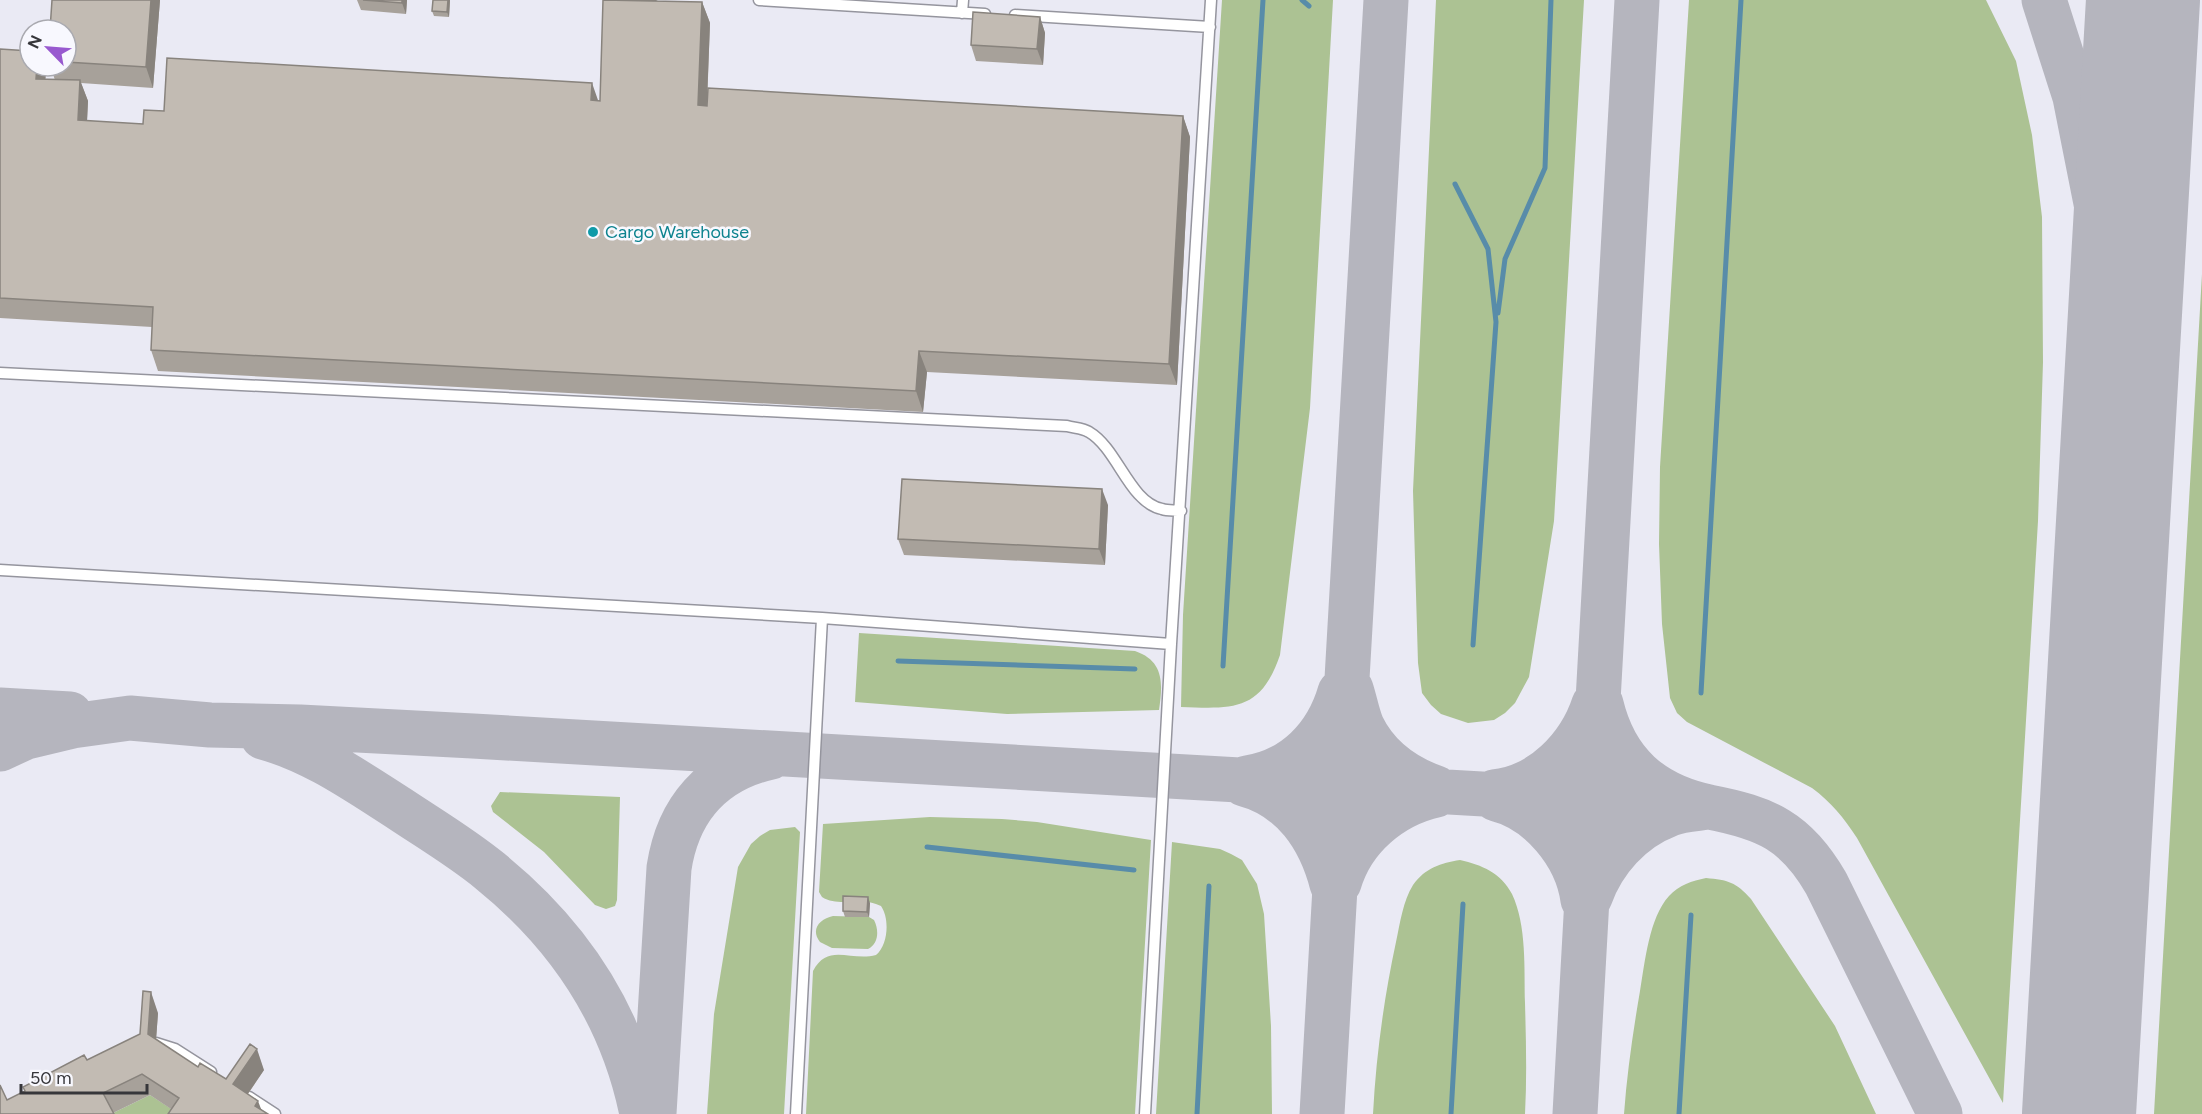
<svg xmlns="http://www.w3.org/2000/svg" width="2202" height="1114" viewBox="0 0 2202 1114" font-family="Figtree,sans-serif">
<style>
.green{fill:#acc293}
.lines{fill:none;stroke-linecap:round;stroke-linejoin:round}
.stream{stroke:#588ca9;stroke-width:5}
.taxiway{stroke:#b5b5be;stroke-width:45}
.runway{stroke:#b5b5be;stroke-width:114}
.lane-casing{stroke:#95959e;stroke-width:13}
.lane{stroke:#fff;stroke-width:10}
.wall{fill:#a7a19a}
.shaded-wall{fill:#88837d}
.building{fill:#c2bbb3;stroke:#88837d;stroke-width:1.5}
.culture-dot{fill:#0f9aa8;stroke:#f8f8fe;stroke-width:2}
.labels{text-anchor:middle;dominant-baseline:central;stroke-width:5;stroke-linejoin:round;paint-order:stroke}
.culture-label{font-size:18px;fill:#0d838f;stroke:#f8f8fe;text-anchor:start}
</style>
<rect width="100%" height="100%" fill="#eaeaf4"/>
<path class="green" d="M1222,0H1333L1310,408L1280,655C1261,711 1234,709 1181,707L1183,615Z
M1436,0H1584L1554,521L1529,677L1515,703L1505,713L1494,720L1468,723L1441,714L1431,705L1422,693L1418,663L1413,491Z
M1689,0H1986L2016,61L2032,135L2042,217L2043,362L2038,521L2003,1103L1857,838C1844,818 1831,802 1812,788L1687,722L1677,713L1670,698L1662,624L1659,544L1660,467Z
M2202,274V1114H2154Z
M859,633L1135,651C1164,661 1163,683 1159,710L1007,714L855,702Z
M500,792L620,797L617,900L615,906L606,909L595,905L544,852L493,812L491,806Z
M930,817L1002,819L1037,822L1151,840L1135,1114H806L813,971C828,942 851,962 876,955C888,945 890,919 881,906C863,896 839,908 822,897L819,892L823,824Z
M795,827L800,832L784,1114H707L714,1014L738,867L751,844L760,836L770,830Z
M1172,842L1220,849L1231,854L1242,860L1257,884L1264,914L1271,1026L1272,1114H1156Z
M1460,860C1482,865 1501,873 1512,894C1527,926 1524,969 1525,1003C1526,1040 1527,1077 1525,1114H1373C1376,1056 1384,998 1396,942C1400,923 1403,901 1413,885C1425,868 1441,863 1460,860Z
M1706,878C1728,880 1736,882 1751,899L1835,1026L1876,1114H1624C1627,1073 1633,1032 1640,991C1645,962 1649,918 1669,896C1679,885 1692,881 1706,878Z
M833,916L869,917L874,920C879,930 879,943 868,949L832,948L820,942C810,929 820,919 833,916Z
M150,1095L179,1114H111Z"/>
<g class="lines">
<path class="stream" d="M1302,0L1309,6
M1455,184L1488,249L1496,322L1473,645
M1498,313L1505,259L1545,168L1551,0
M898,661L1135,669
M1223,666L1263,0
M1701,693L1741,0
M927,847L1134,870
M1197,1114L1209,886
M1451,1114L1463,904
M1679,1114L1691,915"/>
<path class="taxiway" d="M2044,0L2075,97L2098,213L2119,411
M1351,689C1355,701 1357,714 1362,726C1377,757 1405,777 1436,788
M0,710L70,714
M263,737C314,751 356,781 400,809C430,829 462,848 490,871C569,935 622,1014 642,1114
M0,749L26,737L72,726L130,718L210,725L300,727L473,736L1709,807C1766,818 1796,831 1826,883L1940,1114
M1247,778C1294,771 1327,737 1340,692
M1244,784C1293,797 1320,838 1332,884
M1494,792C1542,787 1580,747 1594,704
M1496,799C1540,810 1577,855 1583,900
M1339,883C1352,838 1391,805 1436,795
M1590,897C1603,861 1631,829 1668,815C1680,809 1695,809 1709,807C1652,795 1615,763 1601,704
M654,1113L669,868C678,809 712,770 771,757
M1322,1114L1386,0
M1575,1114L1637,0"/>
<path class="runway" d="M2079,1114L2143,0"/>
<defs>
<path id="lane" d="M759,0L985,14
M962,13L963,0
M1015,15L1210,27
M0,373L1067,426C1074,428 1083,428 1089,432C1118,449 1129,502 1162,509C1168,511 1175,510 1181,511
M0,570L822,618L796,1114
M822,618L1171,644
M156,1043L175,1049L211,1072
M249,1097L275,1114
M1145,1114L1171,644L1211,0"/>
</defs>
<use href="#lane" class="lane-casing"/>
<use href="#lane" class="lane"/>
</g>
<path class="wall" d="M52,0H160L153,88L81,83L88,101L87,121L143,124L164,111L600,101L658,0V1L702,2L710,23L707,105L1183,116L1190,137L1177,385L927,372L923,412L158,371L151,350L152,327L0,318V49L46,72L45,79L55,80L50,66H66V30Z
M357,0H407L406,14L361,10Z
M450,0L449,17L434,16L432,11Z
M1040,17L1045,33L1043,65L976,61L971,45Z
M1108,505L1105,565L904,555L898,539Z
M870,903L869,917H845L843,911Z
M158,1013L156,1039L198,1067L226,1079L264,1070L248,1094L262,1110L171,1109L150,1095L113,1113L7,1100L140,1034Z"/>
<path class="shaded-wall" d="M151,0H160L153,88L146,67Z
M402,0H407L406,14L402,3Z
M448,0H450L449,17L447,12Z
M702,2L710,23L706,125L698,105Z
M1040,17L1045,33L1043,65L1037,49Z
M37,66H44L46,72L44,100L36,79Z
M80,80L88,101L86,141L78,120Z
M592,83L599,103L591,100Z
M1183,116L1190,137L1177,385L1169,364Z
M919,351L927,372L923,412L916,391Z
M1102,489L1108,505L1105,565L1099,549Z
M868,897L870,903L869,917L867,912Z
M151,992L158,1013L155,1054L148,1034Z
M257,1049L264,1070L240,1105L233,1084Z
M258,1101L263,1114L255,1106Z"/>
<path class="building" d="M52,0H151L146,67L66,62V30H50Z
M363,0H402V3Z
M433,0H448L447,12L432,11Z
M603,0L702,2L698,105L707,106L708,88L1183,116L1169,364L919,351L916,391L151,350L153,307L0,298V49L30,51V66H37L36,79L80,80L78,120L143,124L144,110L164,111L167,58L592,83L591,100L600,101Z
M622,0H656V1Z
M973,12L1040,17L1037,49L971,45Z
M902,479L1102,489L1099,549L898,539Z
M843,896L868,897L867,912L843,911Z
M143,991L151,992L148,1034L198,1067L200,1063L226,1079L250,1044L257,1049L233,1084L258,1101L255,1106L268,1114H168L179,1098L142,1074L103,1093L114,1114H0V1085L7,1100L25,1091L23,1087L84,1055L87,1060L140,1034Z"/>
<circle class="culture-dot" cx="593" cy="232" r="6"/>
<g class="labels">
<g class="culture-label">
<text x="605" y="232">Cargo Warehouse</text>
</g>
</g>
<g transform="translate(48 48) rotate(295)"><circle r="28" fill="#f8f8fe" stroke="#aaaab0" stroke-width="1.5"/>
<path d="M0-4.5L10 22L0 15L-10 22Z" fill="#9859cf"/>
<text y="-9" font-size="16" font-weight="bold" text-anchor="middle" fill="#36363a">N</text>
</g>
<path d="M21 1084v9h126v-9" fill="none" stroke="#36363a" stroke-width="3"/>
<text x="30" y="1084" font-size="18" fill="#36363a" stroke="#f8f8fe" stroke-width="4.5" paint-order="stroke">50 m</text>
</svg>
